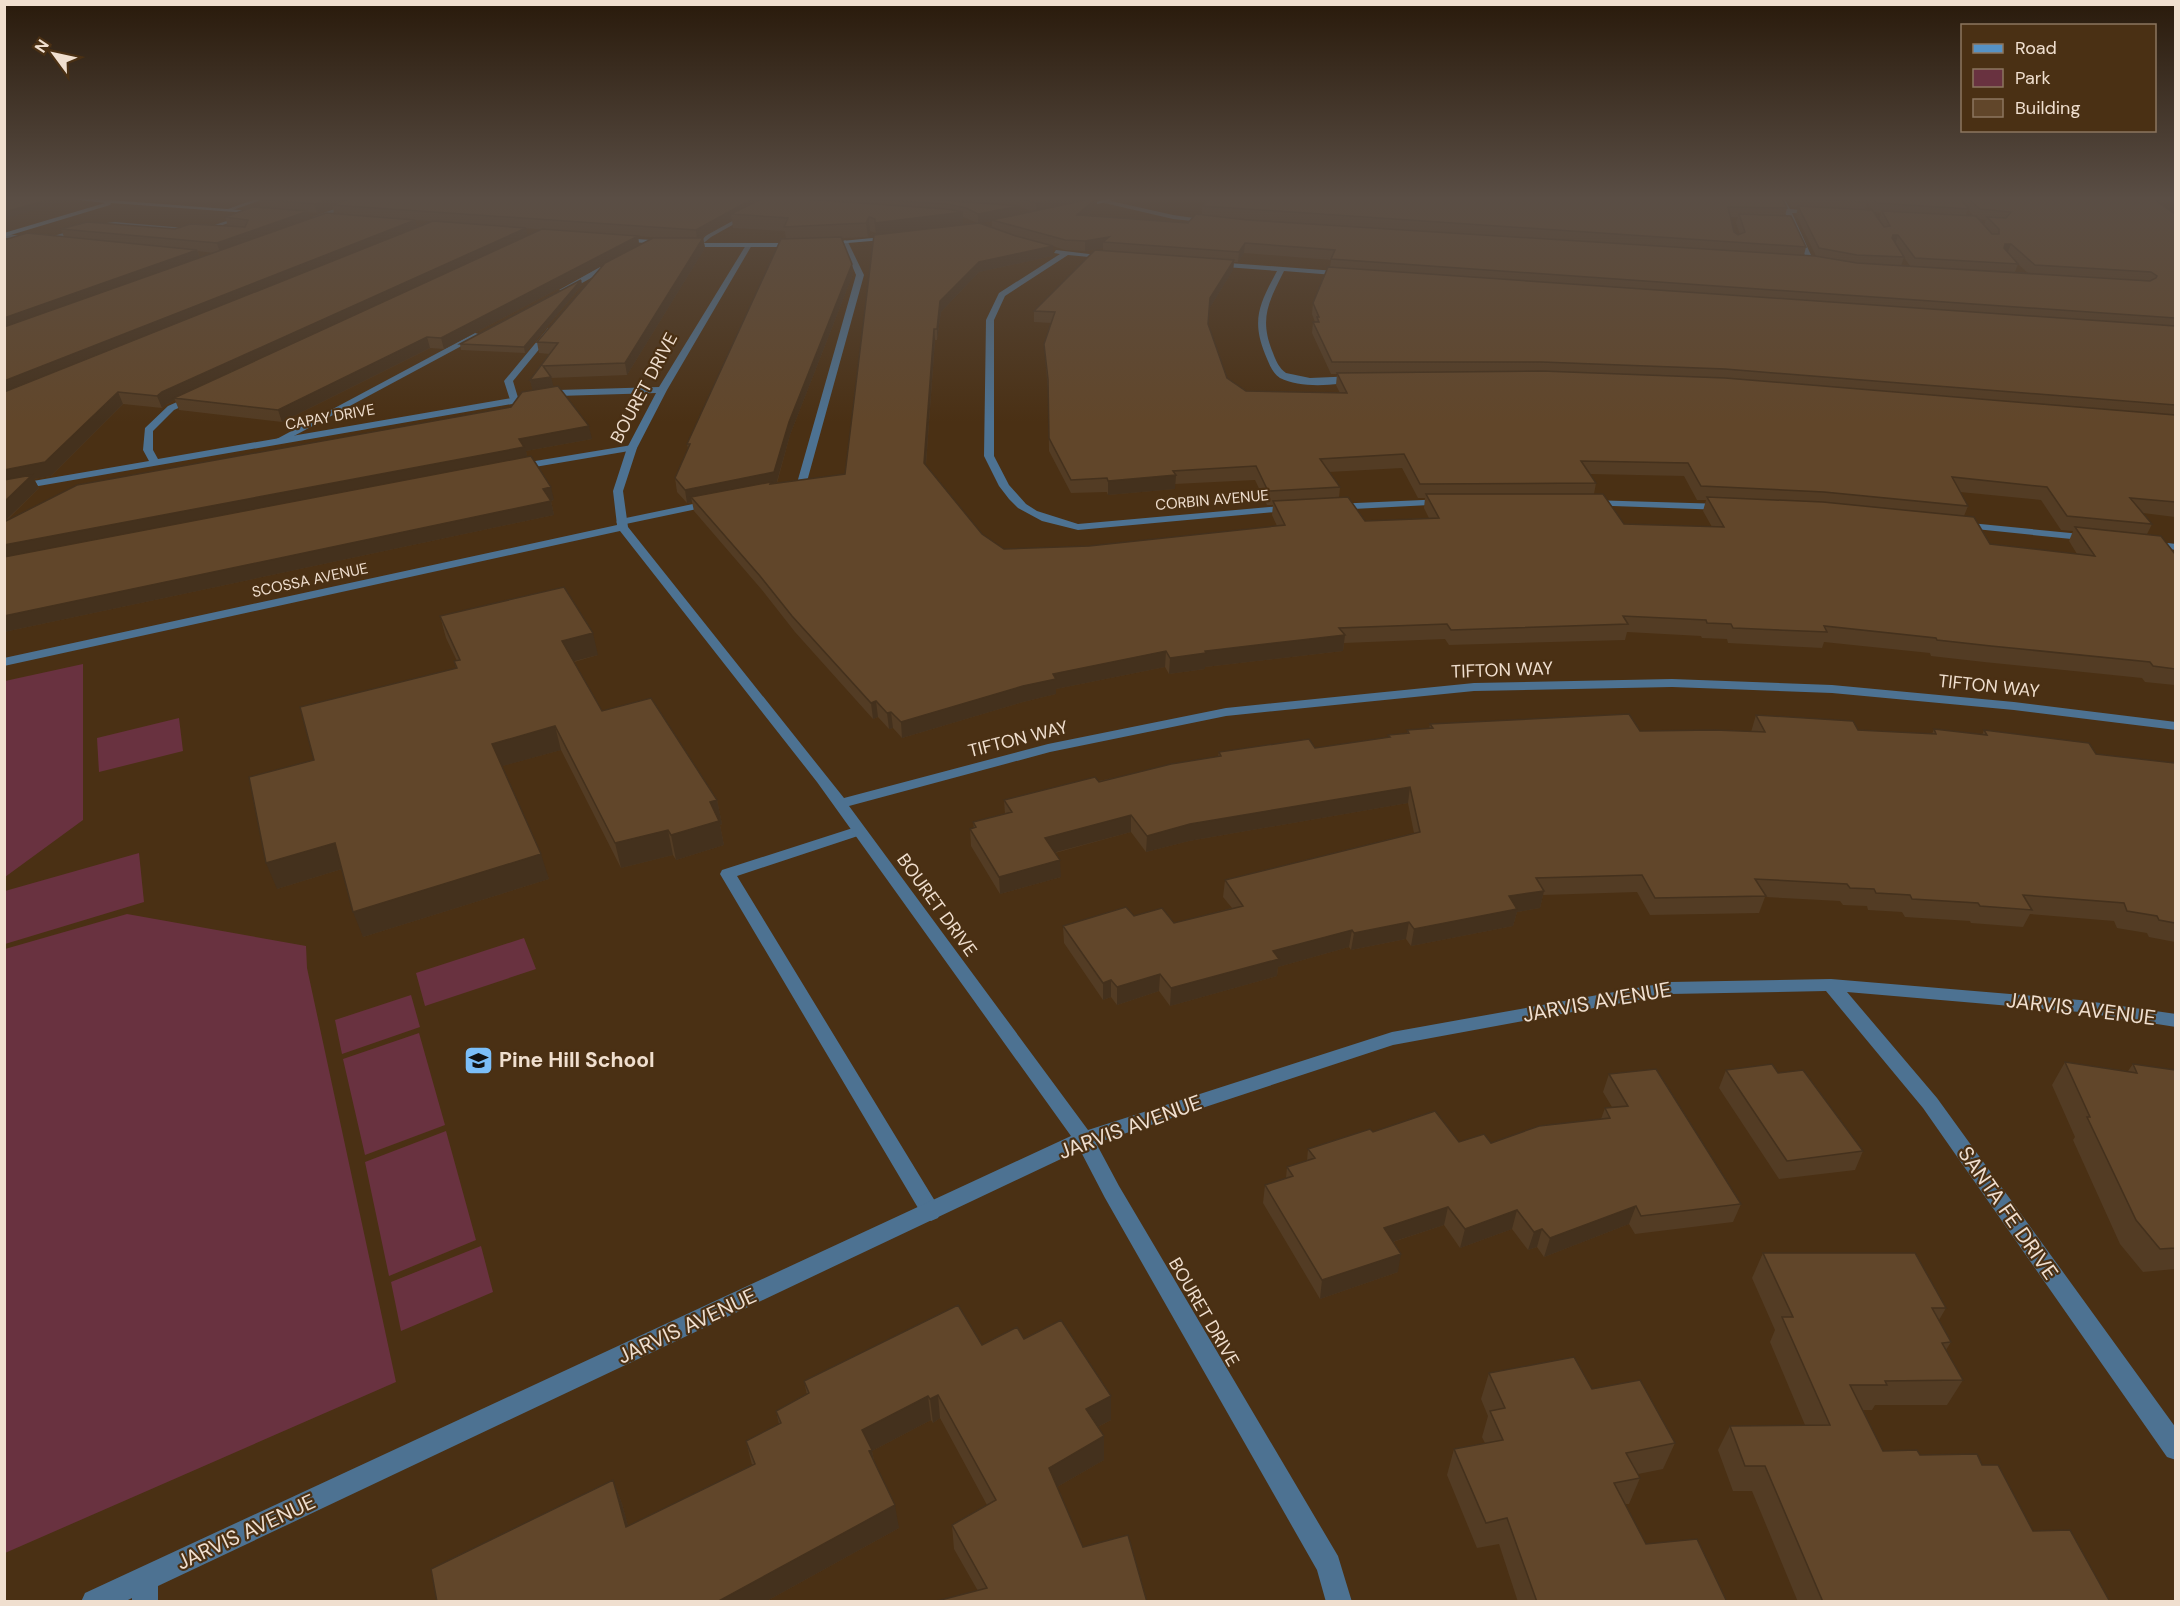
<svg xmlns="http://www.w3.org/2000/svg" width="2180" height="1606" viewBox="0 0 2180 1606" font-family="'DM Sans',sans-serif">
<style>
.green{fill:#693240}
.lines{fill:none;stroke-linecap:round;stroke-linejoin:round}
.lane{fill:#4d7292;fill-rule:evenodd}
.street{fill:#4d7292;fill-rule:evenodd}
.secondary{fill:#5692c5;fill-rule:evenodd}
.wall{fill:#533c24;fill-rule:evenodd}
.shaded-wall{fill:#44311d}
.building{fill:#61462a;stroke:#44311d;stroke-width:1.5}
.labels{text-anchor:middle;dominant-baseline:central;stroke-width:4.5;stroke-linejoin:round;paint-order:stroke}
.far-street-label{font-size:15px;fill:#f0dfcf;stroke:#4a3014}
.street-label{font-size:18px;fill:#f0dfcf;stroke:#4a3014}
.near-street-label{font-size:21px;fill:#f0dfcf;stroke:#4a3014}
.near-poi-label{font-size:21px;font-weight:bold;fill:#f0dfcf;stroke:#4a3014;text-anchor:start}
</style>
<rect width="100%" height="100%" fill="#4a3014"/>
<path class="green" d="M83,664V820L5,877V681Z
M179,718L183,751L99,772L97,738Z
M139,853L144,902L5,944V891Z
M127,914L306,946L307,968L396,1382L5,1553V949Z
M524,938L536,969L425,1006L416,973Z
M411,995L420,1027L342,1054L335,1020Z
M419,1033L445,1125L365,1155L343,1059Z
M446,1131L476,1240L389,1276L365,1162Z
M481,1246L493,1292L401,1331L391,1282Z"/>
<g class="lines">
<path class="lane" d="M353,202L355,205L318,218L313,217Z
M747,213L752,214L711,237L700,246L695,245L707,235Z
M244,215L249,216L211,229L206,228Z
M115,222L197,229L194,231L115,226L91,229L47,242L4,238V234L47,238L90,225Z
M845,240L848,242L864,275L806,485L788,490L783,487L797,483L856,275L842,242Z
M600,267L607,269L566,292L559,290Z
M548,328L555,330L513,381L519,401L511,403L504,381Z
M475,333L482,335L279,444L271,442Z
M632,445L637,448L635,450L517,470L512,467L517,464Z
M712,500L717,503L716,505L621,525L616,522L621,519Z
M859,826L864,828L867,831L864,834L737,876L938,1206L941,1212L938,1218L931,1221L924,1218L720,874L722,870Z"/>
<path class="street" d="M259,198H267L230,211L225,210Z
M1778,198H1784L1790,209L1820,212L1817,214L1792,213L1815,264L1808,262Z
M1102,199L1173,215L1215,221L1212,223L1173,219L1100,202Z
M749,243L752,245L667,390L637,448L623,491L628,527L844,798L1048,744L1226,708L1474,683L1672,679L1832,685L2014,702L2176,722V730L2014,710L1832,693L1672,687L1474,691L1226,716L1050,752L849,806L1088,1130L1392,1032L1670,982L1831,979L2080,1000L2176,1014V1027L2080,1012L1847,992L1937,1098L2176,1428V1460L2167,1457L1923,1108L1826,991L1670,994L1393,1045L1096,1143L1119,1186L1338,1556L1352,1602H1326L1317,1570L1105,1198L1080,1150L158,1586V1602H132V1598L124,1602H81L85,1593L1071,1136L817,782L620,531L4,666V658L617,525L613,491L627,448L656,393L558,396L4,492V486L149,461L143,450L145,428L168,406L195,394L200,397L198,399L174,410L153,431V450L158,459L558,390L659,387L746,245Z
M1056,250L1114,257L1110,259L1068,255L1005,296L994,320V456L1009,485L1026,504L1037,511L1078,524L1292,505L1297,508L1296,510L1078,530L1042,521L1018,508L1009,499L999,486L984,456L986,320L999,293L1060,254L1054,253Z
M1215,262L1349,272L1346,276L1284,271C1268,303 1259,319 1273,353C1276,361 1279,368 1286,373L1310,378L1356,376L1360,379L1359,381C1337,385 1301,389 1280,378C1272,373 1269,363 1265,354C1251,319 1260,303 1277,271L1212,266Z
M1445,499L1449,500V504L1334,510L1329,507L1334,504Z
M1589,500L1724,504L1729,507L1724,510L1585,505L1584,503Z
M1960,522L2091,535L2097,538L2091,541L1956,527V523Z
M2151,541L2176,544V550L2147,546V542Z"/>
<path class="secondary" d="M61,198H84L265,212L262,214L111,203L110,205L4,237V233L105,203Z
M1111,198H1120L1079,209L1076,207Z
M893,236L895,239L824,245L821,243Z
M621,238L698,243H797L800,245L797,247H698L619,241Z"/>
</g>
<path class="wall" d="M258,198H1103L1097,199V206L1087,216L1188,223L1202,215V206L1210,198L1787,208L1785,216L1806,247L1804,255L1816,256L1796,215L1798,207H1791L1786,198H2152L2175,214V517L2143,513L2152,524L2147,534L2175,554V685L2145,682L2142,678L1984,662L1931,656L1930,653L1824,642L1822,648L1728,643L1727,639L1702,638L1701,636L1627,632L1625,640L1449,645L1445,639L1344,643L1343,651L1205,667V669L1169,674L1165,667L1056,689V694L1023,702L902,738L893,728L889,729L878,717L873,719L795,632L762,590L694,511L692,502L687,503L677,492L675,478L688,448L687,444L786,239L785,231L733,228L732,220L701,238H703L705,248L627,375L551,378L553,387L592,439L526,451L527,457L554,500L551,501L554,515L4,632V240L64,237L61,229H175L228,226L225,217L261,208ZM1867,202L1874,212L1881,213L1879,220L1865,210ZM1020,207L1032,211L1020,214ZM333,208L334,213L310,218L308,212L317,213ZM1968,210L1974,216L1966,215ZM963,217L966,218L977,223L963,224ZM1730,217H1738L1736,223L1740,234L1738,235L1734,232ZM1232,218L1361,227L1247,220ZM1978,219L1986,220L1984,225ZM415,220L432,221L417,227ZM992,221V228L980,223ZM507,227L664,238L639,245L638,236H527ZM870,231L876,233V235L845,474L777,483L790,435L853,274L852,264L841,238L868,237ZM1053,246L1065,250L1085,251L1103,248V251L1034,311V322L1051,323L1044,344L1048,391L1049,451L1071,493L1107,492L1108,495L1175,489V484L1255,480L1267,505H1273L1272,515L1277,526L1089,546L1004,549L982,534L926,465L935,340H937L941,312L979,272L1053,256ZM198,251L214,253L200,258ZM1244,253L1331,260L1330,267L1313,303L1312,314L1315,322H1313L1312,333L1331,374H1337L1336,385L1340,393L1246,391L1227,378L1208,325L1209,309L1233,270L1234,262H1238ZM1904,257L1910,266H1901ZM2018,264L2028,273L2015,272ZM603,265L537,342L539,353L550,354L530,380L533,390L511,407L6,521L39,488L34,479L51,476L123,404L162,408L167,404L175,400L179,410L282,422L430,348L444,349ZM1402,468L1418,498H1425L1424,508L1429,518L1365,521L1339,498L1340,487L1329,472ZM1590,474L1684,476L1697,500H1706L1703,511L1712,527L1624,524L1594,494L1596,483ZM1960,492L2041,500L2061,530L2073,531L2069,541L2077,554L1990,544L1964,516L1968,506Z
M581,280L582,285L525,353L461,350L460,344Z
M440,616L598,655L574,662L602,711L717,800L722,824L720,825L724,845L676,860L673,855L621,868L561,750L502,766L549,879L363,937L342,869L277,889L314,760L456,668L454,661H457L446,638Z
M1756,715L1858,730L1932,734L1934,729L1982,735L1984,730L2096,754L2175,763V942L2149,937L2147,933L2117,928L2114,921L2030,914L2023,927L1971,923L1970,921L1905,917L1902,912L1868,910L1867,906L1843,905L1840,901L1765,897L1759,913L1650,915L1637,892L1543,895L1540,908L1517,912L1513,926L1411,946L1406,939L1351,950L1349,947L1278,967L1277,976L1170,1006L1159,991L1117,1005L1111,997L1103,1000L1064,943L1063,926L1134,916L1174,923L1232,908L1223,897L1225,880L1414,833L1408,803L1189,841L1146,852L1131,832L1055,853L1061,877L1000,894L971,846L970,829L974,828L973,822L1005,814L1004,800L1218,757L1219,752L1315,748L1388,737V735L1407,733V730L1429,729L1430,724L1640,731L1751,732Z
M2065,1062L2128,1071L2133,1064L2175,1070V1269L2143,1272L2120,1244L2073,1140L2075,1137L2052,1085Z
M1726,1070L1778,1073L1863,1151L1855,1170L1779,1179L1719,1088Z
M1609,1074L1741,1204L1733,1222L1635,1234L1629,1224L1544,1257L1537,1247L1528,1250L1512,1229L1460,1248L1444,1225L1393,1242L1398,1272L1320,1299L1263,1203L1265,1185L1286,1178L1287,1167L1307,1161L1308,1149L1373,1132L1459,1142L1491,1143L1601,1119L1605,1108L1612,1107L1603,1092Z
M1763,1253L1946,1308L1939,1320L1951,1342L1946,1350L1963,1380L1947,1405H1875L1872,1410H1863L1883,1451L1920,1455L1982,1465L2033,1531L2110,1602H1798L1752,1491H1733L1718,1450L1730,1426L1805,1425L1770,1342L1775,1330L1752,1278Z
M1024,1339L1111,1396V1420L1098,1427L1104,1436V1460L1057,1487L1083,1547L1147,1602L978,1591L954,1549L952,1525L987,1505L940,1418L933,1423L931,1420L872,1451L874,1460L899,1528L765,1602H437L613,1480L622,1504L628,1526L752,1465L746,1441L779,1424L776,1411L807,1395L804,1381L982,1345Z
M1489,1373L1592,1389L1675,1443L1663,1469L1638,1474L1640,1478L1629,1504H1625L1646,1544L1727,1602H1518L1499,1544L1477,1548L1447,1475L1454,1449L1485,1443L1482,1437L1488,1416L1481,1399Z"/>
<path class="shaded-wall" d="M4,198H17L4,201Z
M55,198H66L67,201L4,219V212Z
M332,198H360L332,205L333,208L317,213L315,204Z
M754,198H766L731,214L732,220L697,240L696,230Z
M1062,198H1103L1097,199V206L1077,225L1036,213V203Z
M1020,206V216L992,220V221L978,224V214Z
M308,211L311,221L220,253L217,243Z
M963,212V226L876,237L875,223Z
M869,217L870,231L868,237L866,223Z
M415,220L418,229L4,395V381Z
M526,228L528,237L174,398L175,400L167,404L162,408L157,396L162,392Z
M1893,235H1898L1895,245H1890Z
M638,236L639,246L444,349L441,338Z
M1109,237L1103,242V248L1085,251V241Z
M703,238L705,248L627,375L625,363Z
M1245,243L1244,253L1238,262L1239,252Z
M2005,244H2011L2007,254H2001Z
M1053,246V256L979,272L941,312L937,340V329L940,301L979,262Z
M197,250L201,260L4,330V318Z
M1234,260L1233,270L1209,309L1210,298Z
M852,264L853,274L790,435L776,485L691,497L692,502L687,503L685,490L789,422Z
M581,280L582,285L525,353L524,347Z
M934,329L935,340L925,477L924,463Z
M427,337L430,348L282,422L278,410Z
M551,377L554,388L533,392L530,380Z
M118,392L123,404L51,476L34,479L39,488L4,522V470Z
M589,426L592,439L526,451L528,460L4,561V545L519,439Z
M1176,475L1175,489L1108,495V481Z
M551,487L554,500L546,502L543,489Z
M551,501L554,515L4,632V616Z
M593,633L598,655L567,663L562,641Z
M1345,635L1343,651L1205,667V669L1169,674L1170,658L1205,651Z
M1166,651L1165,667L1056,689V694L1023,702L902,738L901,722L1053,674Z
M876,701L878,717L873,719L871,703Z
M891,712L893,728L889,729L887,713Z
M555,726L561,750L499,767L492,744Z
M1410,787L1408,803L1189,841L1146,852L1147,836L1190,824Z
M717,800L722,824L720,825L724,845L676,860L671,835L710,802Z
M1131,815V832L1045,855V838Z
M668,830L673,855L621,868L615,843Z
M335,843L345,868L277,889L266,863Z
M541,854L549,879L363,937L353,912Z
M1060,860L1061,877L1000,894L999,877Z
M1544,891L1540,908L1517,912L1513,926L1411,946L1414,929L1509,896Z
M1409,922L1406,939L1351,950L1354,933Z
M1352,930L1349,947L1278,967L1277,976L1170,1006L1171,988L1273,951Z
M1160,974L1159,991L1117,1005V987Z
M1111,980V997L1103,1000V983Z
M1636,1206L1629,1224L1544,1257L1550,1238Z
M1448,1207L1444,1225L1380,1246L1384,1228Z
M1517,1210L1512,1229L1460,1248L1465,1229Z
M1542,1229L1537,1247L1528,1250L1534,1232Z
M1401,1254L1398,1272L1320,1299L1322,1280Z
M938,1395L940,1418L933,1423L930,1399Z
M928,1396L931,1420L872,1451L876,1473L862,1430Z
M1111,1396V1420L1086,1433V1409Z
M1104,1436V1460L1050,1491L1049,1468Z
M613,1480L622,1504L635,1550L626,1527Z
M895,1505L899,1528L765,1602H717Z"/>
<path class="building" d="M16,198H55L4,212V202Z
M258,198H332L315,204L258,199Z
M351,198H754L696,230L332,205Z
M763,198H788L946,209L963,212L875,223V219L869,217L866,223L784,227L788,218L731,214Z
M850,198H911L1020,206L978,214L966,208L947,204Z
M1019,198H1062L1036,203Z
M1095,198H1097L1077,215L1188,223L1196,214L1247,220L1815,256L1857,263L2150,281L2156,278L2157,276L2151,272L2035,265L2011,244H2005L2004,248L2018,264L1915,258L1898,235H1893L1892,238L1904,257L1857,255L1819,248L1798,206L1872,210L1884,227L1890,226L1882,211L1976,216L1992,234H1999V229L1987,217L2006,218L2011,212L1980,209L1968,198H2152L2175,214V318L1331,259L1335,250L1245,243L1239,252L1103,242L1109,237L1085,241L1065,240L992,220Z
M1210,198H1782L1787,208L1728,207L1734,232L1738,235L1745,232L1739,214L1791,216L1806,247L1202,206Z
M1794,198H1865L1867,202Z
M1873,198H1959L1969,209L1877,203Z
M253,207L308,211L217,243L61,229L87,222L175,229L190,224L245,227L248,220L225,217Z
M326,213L415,220L4,381V327Z
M433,221L526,228L162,392L157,396L118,392L45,462L4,470V392Z
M979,223L1016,236L1053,246L979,262L940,301L937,329H934L924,463L982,534L1004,549L1089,546L1285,525L1273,501L1348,497L1365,521L1439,518L1426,494H1603L1624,524L1724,527L1707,497L1823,502L1974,517L1990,544L2095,556L2075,527L2161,536L2175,554V669L2153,666L2150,662L1991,646L1937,640L1936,638L1824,626L1827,632L1733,628L1731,624L1707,623L1706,620L1623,616L1628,624L1451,630L1447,624L1339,628L1345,635L1205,651L1206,653L1170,658L1166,651L1053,674L1056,679L1023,686L901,722L891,712L887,713L876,701L871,703L792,616L760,576L691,497L771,482L770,484L845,474L874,235Z
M542,229L638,236L441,338L427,337L278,410L174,398Z
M27,233L197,250L4,318V240Z
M841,237L852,264L789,422L774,472L685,490L675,478L690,444H687L781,239Z
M653,238H703L625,363L543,366L551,377L530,380L558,343L537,342L605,263Z
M1095,250L1234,260L1210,298L1208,324L1227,378L1246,391L1347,393L1337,373L1542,371L1725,378L2175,415V502L2130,498L2152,524L2067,516L2047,487L1952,477L1968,506L1824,492L1701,486L1688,463L1581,461L1596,483L1420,484L1404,454L1320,459L1340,487L1268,491L1256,466L1173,471L1176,475L1108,481L1107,478L1071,480L1049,438L1048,379L1044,344L1055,312L1034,311Z
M1328,267L2175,326V405L1725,369L1542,362H1332L1313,322H1319L1317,317H1319L1313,303Z
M581,280L524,347L460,344Z
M558,386L589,426L519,439L524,447L4,545V522L77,485L511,407L522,392Z
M531,456L551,487L543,489L551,501L4,616V557Z
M32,475L4,502V480Z
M564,587L593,633L562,641L602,711L651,698L717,800L710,802L719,821L671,835L668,830L615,843L555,726L492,744L541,854L353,912L335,843L266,863L249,777L314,760L300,707L457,668L454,661L460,660L440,616Z
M1629,714L1640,731L1715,730L1765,732L1756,715L1853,721L1858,730L1936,734L1934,729L1987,735L1984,730L2089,743L2096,754L2175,763V923L2159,920L2157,916L2127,911L2124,903L2023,895L2032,910L1980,906L1978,903L1912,899L1910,895L1876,893L1874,889L1850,888L1847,884L1755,879L1766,896L1655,898L1642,875L1536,878L1544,891L1509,896L1517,909L1414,929L1409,922L1354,933L1352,930L1273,951L1279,959L1171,988L1160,974L1117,987L1111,980L1103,983L1063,926L1126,907L1134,916L1162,908L1174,923L1243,906L1225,880L1420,832L1410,787L1190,824L1147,836L1131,815L1045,838L1060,860L999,877L970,829L976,827L973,822L1012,812L1004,800L1095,777L1099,782L1171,764L1221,756L1219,752L1309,739L1315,748L1390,737L1388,735L1409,733L1407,730L1433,728L1430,724Z
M2065,1062L2137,1073L2133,1064L2175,1070V1248L2160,1249L2136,1220L2087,1117H2090Z
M1772,1064L1778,1073L1803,1070L1863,1151L1787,1161L1726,1070Z
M1656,1069L1741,1204L1641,1216L1636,1206L1550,1238L1542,1229L1534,1232L1517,1210L1465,1229L1448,1207L1384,1228L1401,1254L1322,1280L1265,1185L1293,1176L1287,1167L1315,1158L1308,1149L1370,1129L1373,1132L1435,1111L1459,1142L1484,1134L1491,1143L1539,1126L1610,1118L1605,1108L1628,1106L1609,1074Z
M1763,1253H1915L1946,1308H1932L1951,1342L1942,1343L1963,1380L1885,1381L1887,1385H1850L1883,1451L1917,1450L1920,1455L1977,1454L1982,1465H1998L2033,1531L2070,1530L2110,1602H1823L1765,1466H1745L1730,1426L1830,1425L1782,1317H1793Z
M958,1305L982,1345L1017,1327L1024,1339L1061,1320L1111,1396L1086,1409L1104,1436L1049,1468L1083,1547L1128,1535L1147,1602H933L987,1588L952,1525L996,1500L938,1395L930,1399L928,1396L862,1430L872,1450L869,1451L895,1505L717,1602H437L431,1569L613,1480L626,1527L755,1464L746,1441L781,1423L776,1411L809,1393L804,1381Z
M1574,1357L1592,1389L1640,1380L1675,1443L1626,1453L1640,1478L1614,1483L1646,1544L1697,1539L1727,1602H1537L1507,1518L1486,1523L1454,1449L1503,1440L1490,1411L1505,1408L1489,1373Z"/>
<linearGradient id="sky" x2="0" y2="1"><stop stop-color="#291a0b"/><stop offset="0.47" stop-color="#5a4e45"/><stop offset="1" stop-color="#5a4e45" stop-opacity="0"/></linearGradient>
<rect width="2180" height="422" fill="url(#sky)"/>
<defs>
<symbol id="school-square" viewBox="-11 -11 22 22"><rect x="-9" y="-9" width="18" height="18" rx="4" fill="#7bbef8" stroke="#4a3014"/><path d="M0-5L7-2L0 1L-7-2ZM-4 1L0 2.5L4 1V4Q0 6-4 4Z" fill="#111"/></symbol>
</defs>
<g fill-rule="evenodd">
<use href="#school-square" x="462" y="1044" width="33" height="33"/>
</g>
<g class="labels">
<g class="far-street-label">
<text transform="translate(330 417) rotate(-10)">CAPAY DRIVE</text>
<text transform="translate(1212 500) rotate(-5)">CORBIN AVENUE</text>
<text transform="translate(310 580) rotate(-12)">SCOSSA AVENUE</text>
</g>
<g class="street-label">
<text transform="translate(644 388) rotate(-62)">BOURET DRIVE</text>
<text transform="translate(1502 670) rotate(-2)">TIFTON WAY</text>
<text transform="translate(1989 686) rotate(6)">TIFTON WAY</text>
<text transform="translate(1018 739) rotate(-14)">TIFTON WAY</text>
<text transform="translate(937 905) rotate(54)">BOURET DRIVE</text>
<text transform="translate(1204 1312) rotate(60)">BOURET DRIVE</text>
</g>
<g class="near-street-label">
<text transform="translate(1597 1002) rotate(-10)">JARVIS AVENUE</text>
<text transform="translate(2081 1009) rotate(7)">JARVIS AVENUE</text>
<text transform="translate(1130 1127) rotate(-20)">JARVIS AVENUE</text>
<text transform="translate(2008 1213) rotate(55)">SANTA FE DRIVE</text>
<text transform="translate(687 1326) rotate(-25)">JARVIS AVENUE</text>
<text transform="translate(246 1532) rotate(-25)">JARVIS AVENUE</text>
</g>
<g class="near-poi-label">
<text x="499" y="1060">Pine Hill School</text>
</g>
</g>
<rect width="2180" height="1606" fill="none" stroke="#f0dfcf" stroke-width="12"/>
<rect x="1961" y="24" width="195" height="108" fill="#4a3014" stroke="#8c765f" stroke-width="1.5"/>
<rect x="1973" y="44" width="30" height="9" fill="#5692c5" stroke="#8c765f" stroke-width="1.5"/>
<text x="2015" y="54" font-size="18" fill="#f0dfcf">Road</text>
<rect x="1973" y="69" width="30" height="18" fill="#693240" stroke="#8c765f" stroke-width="1.5"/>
<text x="2015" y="84" font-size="18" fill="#f0dfcf">Park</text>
<rect x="1973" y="99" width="30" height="18" fill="#61462a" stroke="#8c765f" stroke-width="1.5"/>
<text x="2015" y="114" font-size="18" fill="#f0dfcf">Building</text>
<g transform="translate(54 54) rotate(303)" stroke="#4a3014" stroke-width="4.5" paint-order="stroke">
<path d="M0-4.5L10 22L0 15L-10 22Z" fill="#f0dfcf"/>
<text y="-9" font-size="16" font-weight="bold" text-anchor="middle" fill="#f0dfcf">N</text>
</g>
</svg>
